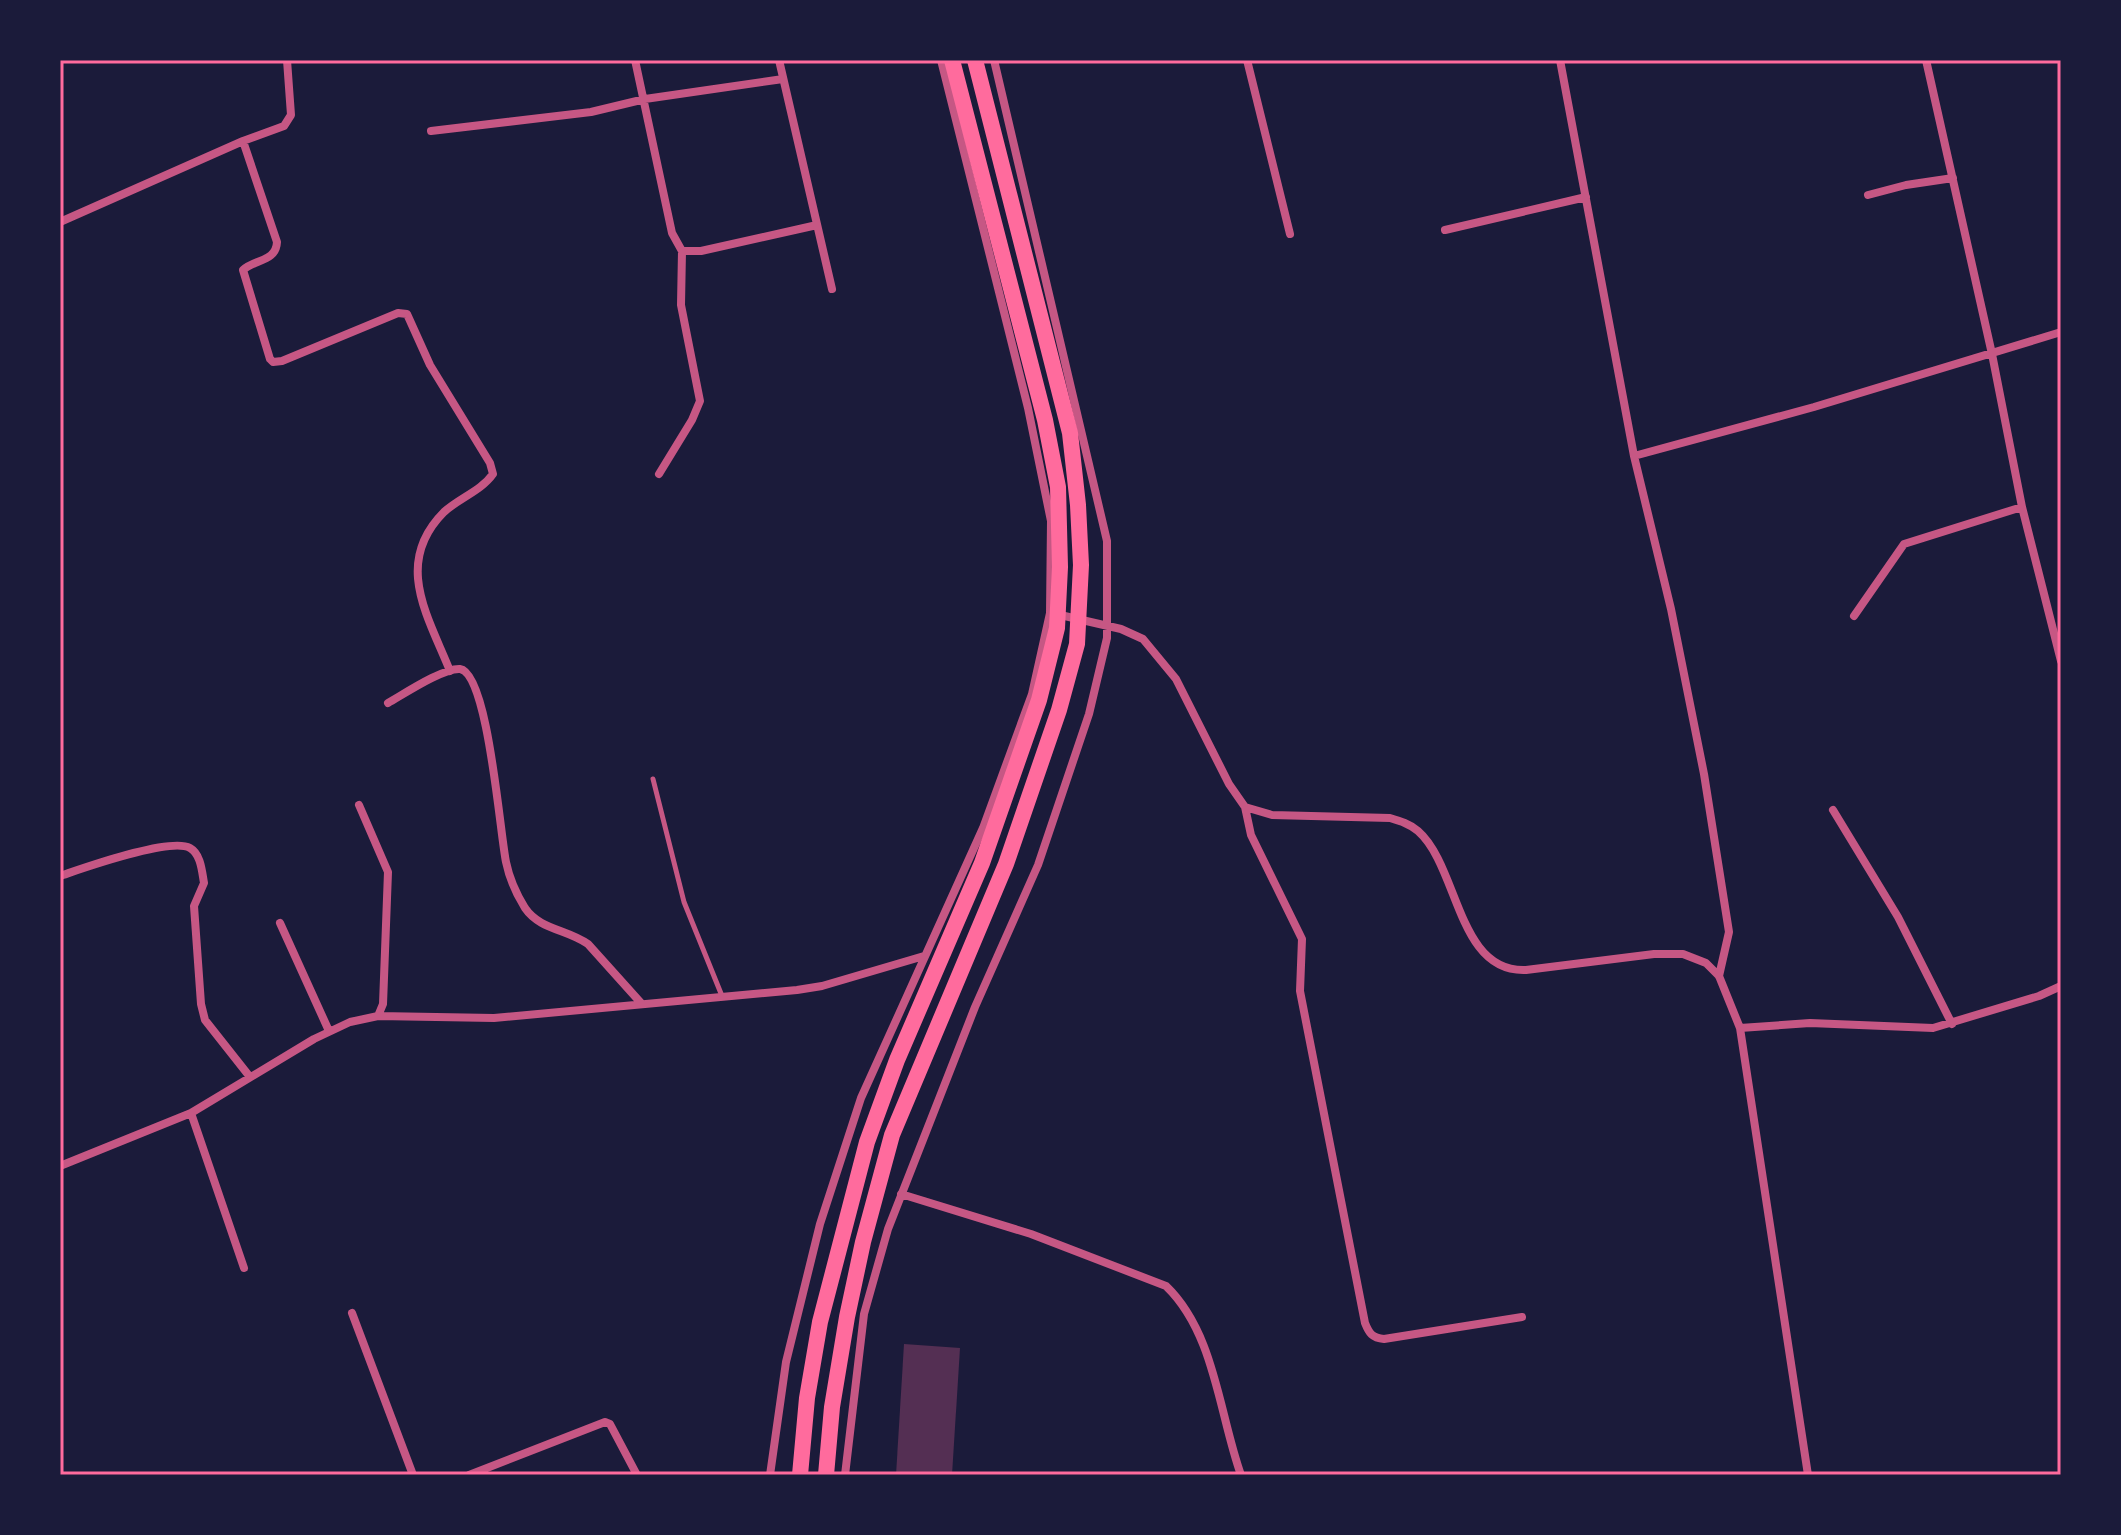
<svg xmlns="http://www.w3.org/2000/svg" width="2121" height="1535" viewBox="0 0 2121 1535" font-family="Merriweather,serif">
<style>
.building{fill:#542f53}
.lines{fill:none;stroke-linecap:round;stroke-linejoin:round}
.service{stroke:#c65784;stroke-width:5}
.minor{stroke:#c65784;stroke-width:8}
.trunk{stroke:#ff6b9d;stroke-width:16}
.neatline{fill:none;stroke:#ff6b9d;stroke-width:3}
</style>
<rect width="100%" height="100%" fill="#1b1b3a"/>
<path class="building" d="M904,1344L960,1348L952,1475H896Z"/>
<g class="lines">
<path class="service" d="M653,779L684,902L722,996"/>
<path class="minor" d="M635,60L672,233L682,251H701L817,225
M779,60L832,289
M1247,60L1290,234
M1560,60L1634,456L1671,609L1704,774L1729,932L1719,976
M1926,60L1992,354L2022,507L2061,661
M431,131L591,112L645,99L783,79
M243,141L277,242C276,262 255,259 243,270L270,359L273,362L282,361L398,313L407,314L430,365L490,463L493,474C481,491 459,498 444,512C393,563 428,616 450,671
M1868,195L1906,185L1953,178
M60,222L243,141L284,126L291,115L287,60
M1445,230L1586,197
M1634,456L1814,407L2061,332
M659,474L692,420L700,401L681,305L682,251
M1056,614L1121,629L1143,639L1176,679L1229,784L1245,807L1272,815L1390,818C1400,821 1410,824 1418,831C1459,867 1457,973 1526,970L1654,954H1683L1706,963L1719,976L1740,1028L1808,1475
M1854,616L1904,544L2022,507
M388,703C404,694 443,668 460,669C488,672 500,834 506,862C509,877 517,895 525,908C540,930 567,929 588,944L641,1003
M359,805L388,872L383,1004L378,1016
M1245,807L1251,835L1302,939L1300,991L1365,1323C1369,1333 1372,1338 1384,1339L1522,1317
M1833,810L1898,917L1952,1024
M60,876C84,868 170,837 190,848C201,854 202,872 204,883L194,906L201,1004L205,1020L250,1077
M280,923L329,1031
M1740,1028L1810,1023L1933,1028L2039,996L2061,986
M191,1113L244,1268
M60,1166L191,1113L314,1039L350,1022L378,1016L494,1018L797,990L822,986L924,956
M901,1194L1031,1234L1166,1286C1215,1333 1219,1414 1241,1475
M352,1313L413,1475
M469,1475L605,1422L610,1424L637,1475
M770,1475L786,1362L820,1224L861,1098L983,828L1032,694L1050,613L1051,521L1028,408L941,60
M845,1475L864,1314L888,1229L975,1007L1038,865L1089,714L1107,638V541L994,60"/>
<path class="trunk" d="M800,1475L807,1398L820,1322L867,1142L897,1060L982,863L1039,700L1057,628L1060,567L1058,487L1045,420L952,60
M826,1475L832,1407L847,1317L863,1242L892,1135L1006,864L1059,710L1077,644L1081,565L1078,505L1070,433L975,60"/>
</g>
<rect width="2121" height="1535" fill="none" stroke="#1b1b3a" stroke-width="124"/>
<rect x="62" y="62" width="1997" height="1411" class="neatline"/>
</svg>
